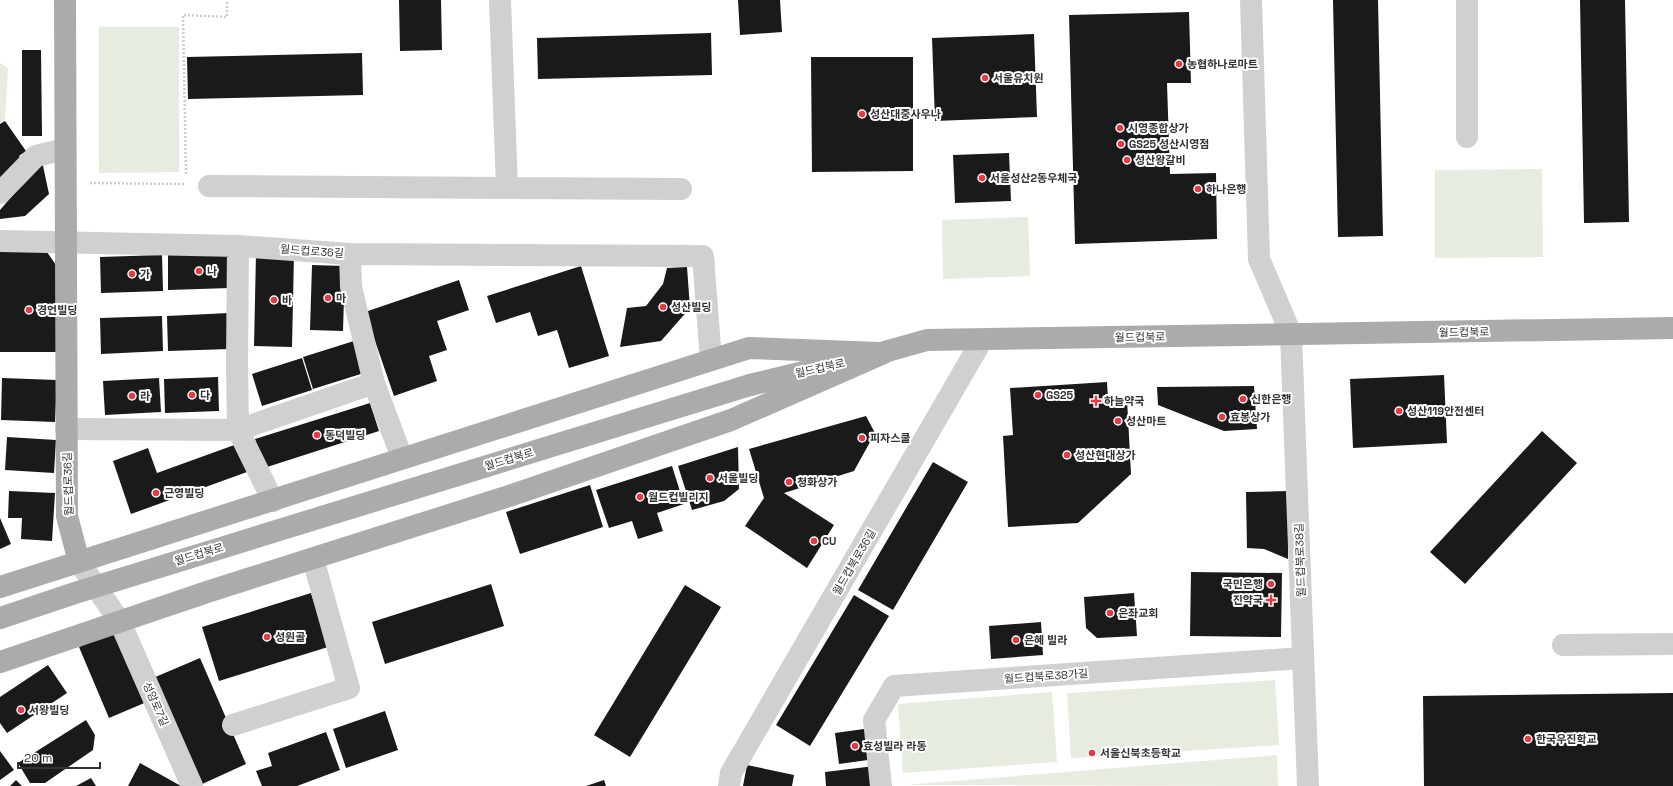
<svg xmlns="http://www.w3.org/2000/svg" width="1673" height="786" viewBox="0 0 1673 786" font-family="'Space Grotesk','Noto Sans KR',sans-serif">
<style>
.green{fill:#e6ecdf}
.building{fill:#1a1a1a}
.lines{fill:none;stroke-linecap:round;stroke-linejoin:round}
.path{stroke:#cdcdcd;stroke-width:2.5;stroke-dasharray:2 2;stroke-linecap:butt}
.minor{stroke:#d0d0d0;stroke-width:22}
.major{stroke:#ababab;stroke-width:22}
.major-bridge{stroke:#ababab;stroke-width:22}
.poi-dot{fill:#e63946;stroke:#fff;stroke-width:1.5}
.labels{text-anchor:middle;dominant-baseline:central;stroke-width:4;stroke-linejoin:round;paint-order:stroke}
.poi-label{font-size:11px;font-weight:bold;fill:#333;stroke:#fff;text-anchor:start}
.street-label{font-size:11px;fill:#333;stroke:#fff}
</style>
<rect width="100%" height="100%" fill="#fff"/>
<path class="green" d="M99,27H179V172L99,173Z
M0,63L8,68L5,119L0,123Z
M1542,169L1543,257L1435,258V170Z
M1028,217L1030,276L943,279L942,220Z
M1275,680L1279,745L1071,758L1067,693Z
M1052,692L1057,762L903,773L898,704Z
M1277,755L1278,786L905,785Z"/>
<path class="building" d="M399,0H441L442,50L400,51Z
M738,0H780L782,32L740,35Z
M1333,0H1378L1383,236L1338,237Z
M1580,0H1625L1629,222L1584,223Z
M1189,12L1191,83H1167L1170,174L1216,173L1217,239L1075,244L1069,15Z
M711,33L712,75L538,79L537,38Z
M1034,34L1037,117L935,121L932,38Z
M22,50H41L42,136H22Z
M362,53L363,95L188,99L187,57Z
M811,57H913V171L812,172Z
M5,121L26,151L19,156L26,166L0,184V124Z
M1009,153L1011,201L955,203L953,155Z
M42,161L49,194L25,216L0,219V210Z
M0,252H47L58,268L57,352H0Z
M229,252L230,288L168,290V255Z
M256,254H294L292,347L254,346Z
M162,255L163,291L101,293L100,257Z
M312,265L345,266L343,331L310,330Z
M581,266L609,356L569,368L557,330L538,336L530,312L496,323L487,296Z
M687,267L690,308L661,341L620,347L627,308L646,306L663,284L667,268Z
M459,280L469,310L437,321L447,350L429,356L437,381L394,396L365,312Z
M229,313L230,349L168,351L167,316Z
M162,316L163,351L101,354L100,318Z
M354,341L364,373L313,389L303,357Z
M302,358L312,390L262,406L252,374Z
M1444,375L1447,443L1353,448L1350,379Z
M218,377L219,411L165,413L164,379Z
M2,378L57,380L55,422L1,420Z
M159,378L161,412L105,415L103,381Z
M1107,382L1108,400L1127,399L1131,474L1078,523L1008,527L1003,436L1013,435L1010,388Z
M1254,386L1257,429L1224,431L1158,405L1157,387Z
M370,403L379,431L264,468L255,439Z
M866,416L875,433L854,471L784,493L834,525L807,568L745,526L764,498L749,449Z
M1542,431L1577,463L1465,584L1430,552Z
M7,437L56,440L54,473L5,470Z
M237,444L247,472L131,514L113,461L148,448L157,473Z
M738,447L739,489L724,501L692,510L678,466Z
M933,462L968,482L893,610L858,590Z
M672,466L684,504L657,513L663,531L638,539L632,521L609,528L596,490Z
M590,485L603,527L520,554L506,512Z
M9,491L55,493L52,541L21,539L22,518H8Z
M1288,491V559L1264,549L1247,548L1246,492Z
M0,518L11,544L0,549Z
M1191,572L1282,573L1281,637L1190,636Z
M491,584L504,626L385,664L372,622Z
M685,585L721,607L630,757L594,735Z
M311,593L328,647L219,681L202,627Z
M1134,593L1137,636L1097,638L1086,628L1084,597Z
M854,595L889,616L810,746L776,725Z
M1041,622L1043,655L991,659L989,626Z
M118,630L149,701L109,718L79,647Z
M200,658L246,764L200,785L153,678Z
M48,665L67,693L7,733L0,723V697Z
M1673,693V786H1424L1423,696Z
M385,711L398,750L346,768L333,729Z
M86,720L95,735L93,750L45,783H30L18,763Z
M871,728L875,759L839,764L835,733Z
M326,732L340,770L297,786H262L256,771L272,766L268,753Z
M0,751L14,770L0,780Z
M140,763L181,786H128Z
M747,765L794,775L792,786H743Z
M875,766L877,786H826L825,772Z
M91,778L96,786H76Z
M16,780L22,786H10Z
M604,780L606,786H586Z"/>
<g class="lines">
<path class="path" d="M186,174L183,15L227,17V0
M90,183L185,184"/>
<path class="minor" d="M500,0L507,188
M1251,0L1259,259L1291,334L1308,786
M1467,0V137
M209,186L681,189
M0,193L36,156L65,149
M0,241L238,246L350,254L703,256L711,360
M238,246L237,363L238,430L273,501
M350,254L351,287L374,383L402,458
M66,429L238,430L374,383
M79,562L120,622L192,786
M1563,645L1673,644
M233,725L349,688L313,559
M729,786L731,773L982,340
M881,786L874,720L894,686L1303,658"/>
<path class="major" d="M65,0L67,516L79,562
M870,356L927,340L1673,328
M750,385L828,366
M0,587L749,348L879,353
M0,662L210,591L509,496L731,420L884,353"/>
<path class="major-bridge" d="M0,618L75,593L750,385"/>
</g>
<g class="poi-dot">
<circle cx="1179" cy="64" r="4"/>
<circle cx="985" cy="78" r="4"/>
<circle cx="862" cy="114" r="4"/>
<circle cx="1120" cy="128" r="4"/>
<circle cx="1121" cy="144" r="4"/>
<circle cx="1127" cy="160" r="4"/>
<circle cx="982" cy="178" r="4"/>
<circle cx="1198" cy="189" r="4"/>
<circle cx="199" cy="271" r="4"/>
<circle cx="132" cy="274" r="4"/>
<circle cx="328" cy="298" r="4"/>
<circle cx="274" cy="300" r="4"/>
<circle cx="663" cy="307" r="4"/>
<circle cx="29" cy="310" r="4"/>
<circle cx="192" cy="395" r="4"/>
<circle cx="1038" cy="395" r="4"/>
<circle cx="132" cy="396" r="4"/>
<circle cx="1243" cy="399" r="4"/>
<path d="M1094 395h4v4h4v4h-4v4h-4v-4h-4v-4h4z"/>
<circle cx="1399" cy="411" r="4"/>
<circle cx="1222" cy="417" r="4"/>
<circle cx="1118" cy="421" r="4"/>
<circle cx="317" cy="435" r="4"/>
<circle cx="862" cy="438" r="4"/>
<circle cx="1067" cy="455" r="4"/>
<circle cx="710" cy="478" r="4"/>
<circle cx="789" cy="482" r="4"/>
<circle cx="156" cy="493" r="4"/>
<circle cx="640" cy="497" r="4"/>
<circle cx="814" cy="541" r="4"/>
<circle cx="1271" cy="584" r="4"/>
<path d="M1269 594h4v4h4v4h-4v4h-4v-4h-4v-4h4z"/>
<circle cx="1110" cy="613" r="4"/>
<circle cx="267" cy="637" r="4"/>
<circle cx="1016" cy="640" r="4"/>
<circle cx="21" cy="710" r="4"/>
<circle cx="1528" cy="739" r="4"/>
<circle cx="855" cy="746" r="4"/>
<circle cx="1092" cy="753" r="4"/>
</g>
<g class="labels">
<g class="poi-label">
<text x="1187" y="64">농협하나로마트</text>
<text x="993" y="78">서울유치원</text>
<text x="870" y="114">성산대중사우나</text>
<text x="1128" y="128">시영종합상가</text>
<text x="1129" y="144">GS25 성산시영점</text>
<text x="1135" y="160">성산왕갈비</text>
<text x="990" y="178">서울성산2동우체국</text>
<text x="1206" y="189">하나은행</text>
<text x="207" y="271">나</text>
<text x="140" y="274">가</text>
<text x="336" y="298">마</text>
<text x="282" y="300">바</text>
<text x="671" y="307">성산빌딩</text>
<text x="37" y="310">경언빌딩</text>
<text x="200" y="395">다</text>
<text x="1046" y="395">GS25</text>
<text x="140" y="396">라</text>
<text x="1251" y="399">신한은행</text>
<text x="1104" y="401">하늘약국</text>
<text x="1407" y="411">성산119안전센터</text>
<text x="1230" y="417">효봉상가</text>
<text x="1126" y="421">성산마트</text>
<text x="325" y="435">동덕빌딩</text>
<text x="870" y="438">피자스쿨</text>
<text x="1075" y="455">성산현대상가</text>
<text x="718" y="478">서울빌딩</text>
<text x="797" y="482">청화상가</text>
<text x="164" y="493">근영빌딩</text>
<text x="648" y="497">월드컵빌리지</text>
<text x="822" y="541">CU</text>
<text x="1263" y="584" text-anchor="end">국민은행</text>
<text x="1263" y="600" text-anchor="end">진약국</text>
<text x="1118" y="613">은좌교회</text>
<text x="275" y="637">성원골</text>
<text x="1024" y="640">은혜 빌라</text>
<text x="29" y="710">서왕빌딩</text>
<text x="1536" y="739">한국우진학교</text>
<text x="863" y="746">효성빌라 라동</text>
<text x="1100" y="753">서울신북초등학교</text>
</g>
<g class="street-label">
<text transform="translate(312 251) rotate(4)">월드컵로36길</text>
<text transform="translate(1464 332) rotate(-1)">월드컵북로</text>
<text transform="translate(1140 337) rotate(-1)">월드컵북로</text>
<text transform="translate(820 368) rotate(-13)">월드컵북로</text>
<text transform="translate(509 459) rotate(-17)">월드컵북로</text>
<text transform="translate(68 484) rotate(-92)">월드컵로36길</text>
<text transform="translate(199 554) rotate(-17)">월드컵북로</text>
<text transform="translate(1300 560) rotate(-92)">월드컵북로38길</text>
<text transform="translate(854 562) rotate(-60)">월드컵북로36길</text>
<text transform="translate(1046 676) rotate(-4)">월드컵북로38가길</text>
<text transform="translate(156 704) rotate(66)">성암로7길</text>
</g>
</g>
<path d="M18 762v6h82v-6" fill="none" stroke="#333333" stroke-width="2"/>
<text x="24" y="762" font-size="12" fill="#333333" stroke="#ffffff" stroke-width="3" paint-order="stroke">20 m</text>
</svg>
